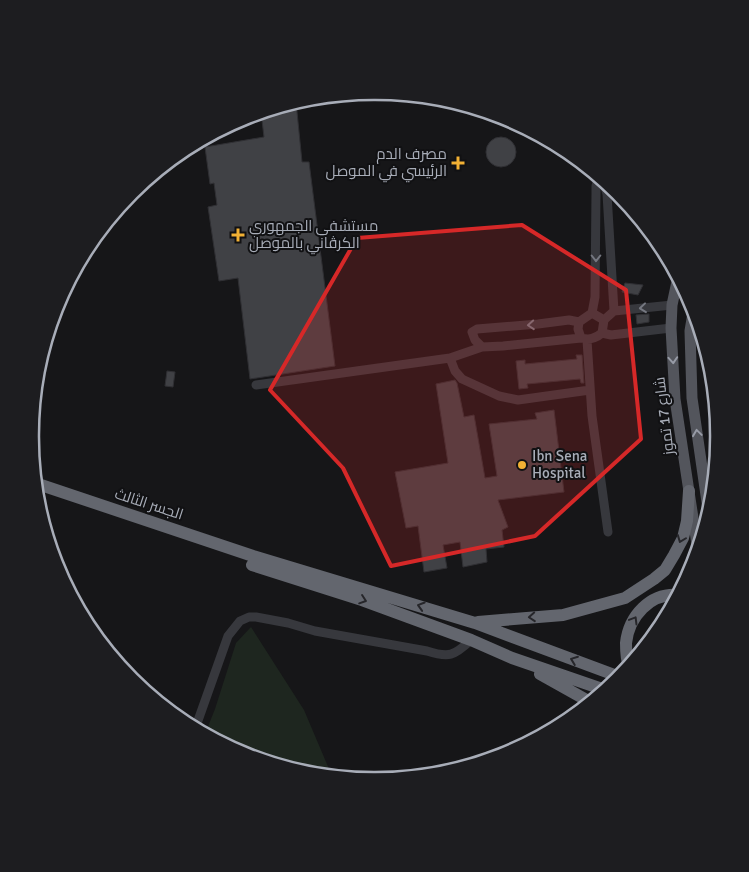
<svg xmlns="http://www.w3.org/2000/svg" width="749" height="872" viewBox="0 0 749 872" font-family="Signika,Cairo,sans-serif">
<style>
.green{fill:#1e261f}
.building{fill:#404145;stroke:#303034}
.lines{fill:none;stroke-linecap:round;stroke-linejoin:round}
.minor{stroke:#37383d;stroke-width:9}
.major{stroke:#53555c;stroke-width:11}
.highway{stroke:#63666e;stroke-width:12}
.oneway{stroke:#757881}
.oneway2{stroke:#979ba6}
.oneway3{stroke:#26262a}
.marked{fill:#d62828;fill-opacity:0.2;stroke:#d62828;stroke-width:4;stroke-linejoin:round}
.poi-dot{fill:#f2b134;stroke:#111113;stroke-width:2}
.labels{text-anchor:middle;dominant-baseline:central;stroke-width:4;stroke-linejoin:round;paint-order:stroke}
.poi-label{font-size:15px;fill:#a8adb8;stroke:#111113;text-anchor:start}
.street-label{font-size:15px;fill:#a8adb8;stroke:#111113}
.rim{fill:none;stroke:#a8adb8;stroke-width:2.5}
</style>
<rect width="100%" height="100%" fill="#161618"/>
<path class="green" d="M251,627L304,710L332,776L307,774L242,754L205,734L215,709L236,643Z"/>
<path class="building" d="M296,102L302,162H309L335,366L250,379L238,278L219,281L208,207L217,205L214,183L210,184L205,147L264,137L261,112Z
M486 152a15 15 0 1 1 30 0a15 15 0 1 1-30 0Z
M625,283L643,285L638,295L622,292Z
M649,314V322L637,324L636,315Z
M576,355H582L584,383H581L580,379L527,384L528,388L519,389L516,361L525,360V364L577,359Z
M167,371L175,372L173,387L165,386Z
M455,380L457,383L464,417L474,415L485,478L497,476L489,424L537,419L535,413L554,410L564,492L498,500L508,527L502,530L504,547L486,549L487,562L463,567L460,542L443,545L447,568L424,572L418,526L406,528L395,472L448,463L436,384Z"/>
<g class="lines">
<path class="minor" d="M603,180L607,194L614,311
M592,313L595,297L596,192V186L599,177
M592,313L604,320L602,333C595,339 589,340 581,338L578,329L579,322Z
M604,320L614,311L672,305
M579,322L569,320L538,324L477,329L472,332L475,340L482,347L503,346L581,338
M602,333L611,335L671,328
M587,340L592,416L608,532
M450,358L455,371L462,379L499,396L518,400L590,390
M256,385L450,358L482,347
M705,489L715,477
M195,729L228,636L240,621L249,617H256L288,623L315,631L427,651C449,658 454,656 471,640"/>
<path class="major" d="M678,277L672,305L671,328L675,399L698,551
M694,307L690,331L692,398L709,516"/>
<path class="highway" d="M35,483L253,556L475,623L620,677
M252,565L362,600L471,640L512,658L605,690
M478,622L563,615L625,598L654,579L665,570L674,555L683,538L687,521L689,491
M629,666C626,659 626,651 626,643C629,616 650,593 678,595
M540,674L590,702"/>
</g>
<defs><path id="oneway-chevron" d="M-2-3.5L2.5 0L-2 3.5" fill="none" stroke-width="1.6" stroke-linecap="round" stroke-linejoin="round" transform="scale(1.25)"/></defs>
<g class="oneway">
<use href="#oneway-chevron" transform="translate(596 258) rotate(90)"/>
<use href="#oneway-chevron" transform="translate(643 308) rotate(174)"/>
<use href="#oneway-chevron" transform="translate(531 325) rotate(176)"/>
</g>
<g class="oneway2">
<use href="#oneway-chevron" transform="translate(673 360) rotate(86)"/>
<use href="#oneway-chevron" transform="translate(697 433) rotate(-98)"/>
</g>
<g class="oneway3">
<use href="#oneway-chevron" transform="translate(681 539) rotate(111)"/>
<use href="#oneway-chevron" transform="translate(363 600) rotate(19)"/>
<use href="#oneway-chevron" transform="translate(421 606) rotate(-163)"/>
<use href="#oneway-chevron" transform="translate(532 617) rotate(176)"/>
<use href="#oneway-chevron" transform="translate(634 620) rotate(-59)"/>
<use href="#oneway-chevron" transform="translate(574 660) rotate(-159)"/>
</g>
<path class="marked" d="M522,225L626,290L641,439L535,536L391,566L343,468L270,390L357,238Z"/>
<g class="poi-dot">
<path d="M455.5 155.5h5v5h5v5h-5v5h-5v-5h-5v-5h5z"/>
<path d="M235.5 227.5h5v5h5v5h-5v5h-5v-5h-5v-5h5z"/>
<circle cx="522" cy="465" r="5"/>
</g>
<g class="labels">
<g class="poi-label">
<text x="447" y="154" text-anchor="end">مصرف الدم<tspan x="447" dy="17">الرئيسي في الموصل</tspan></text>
<text x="249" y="226">مستشفى الجمهوري<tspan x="249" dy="17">الكرڤاني بالموصل</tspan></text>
<text x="532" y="456">Ibn Sena<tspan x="532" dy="17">Hospital</tspan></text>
</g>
<g class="street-label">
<text transform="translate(664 416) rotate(-97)">شارع 17 تموز</text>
<text transform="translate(149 504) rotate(18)">الجسر الثالث</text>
</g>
</g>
<path d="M0 0H749V872H0ZM374 100H375A335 335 0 0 1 710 435V437A335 335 0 0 1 375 772H374A335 335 0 0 1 39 437V435A335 335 0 0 1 374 100Z" fill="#1d1d20" fill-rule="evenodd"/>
<path class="rim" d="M374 100H375A335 335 0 0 1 710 435V437A335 335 0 0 1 375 772H374A335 335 0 0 1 39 437V435A335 335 0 0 1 374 100Z"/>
</svg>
